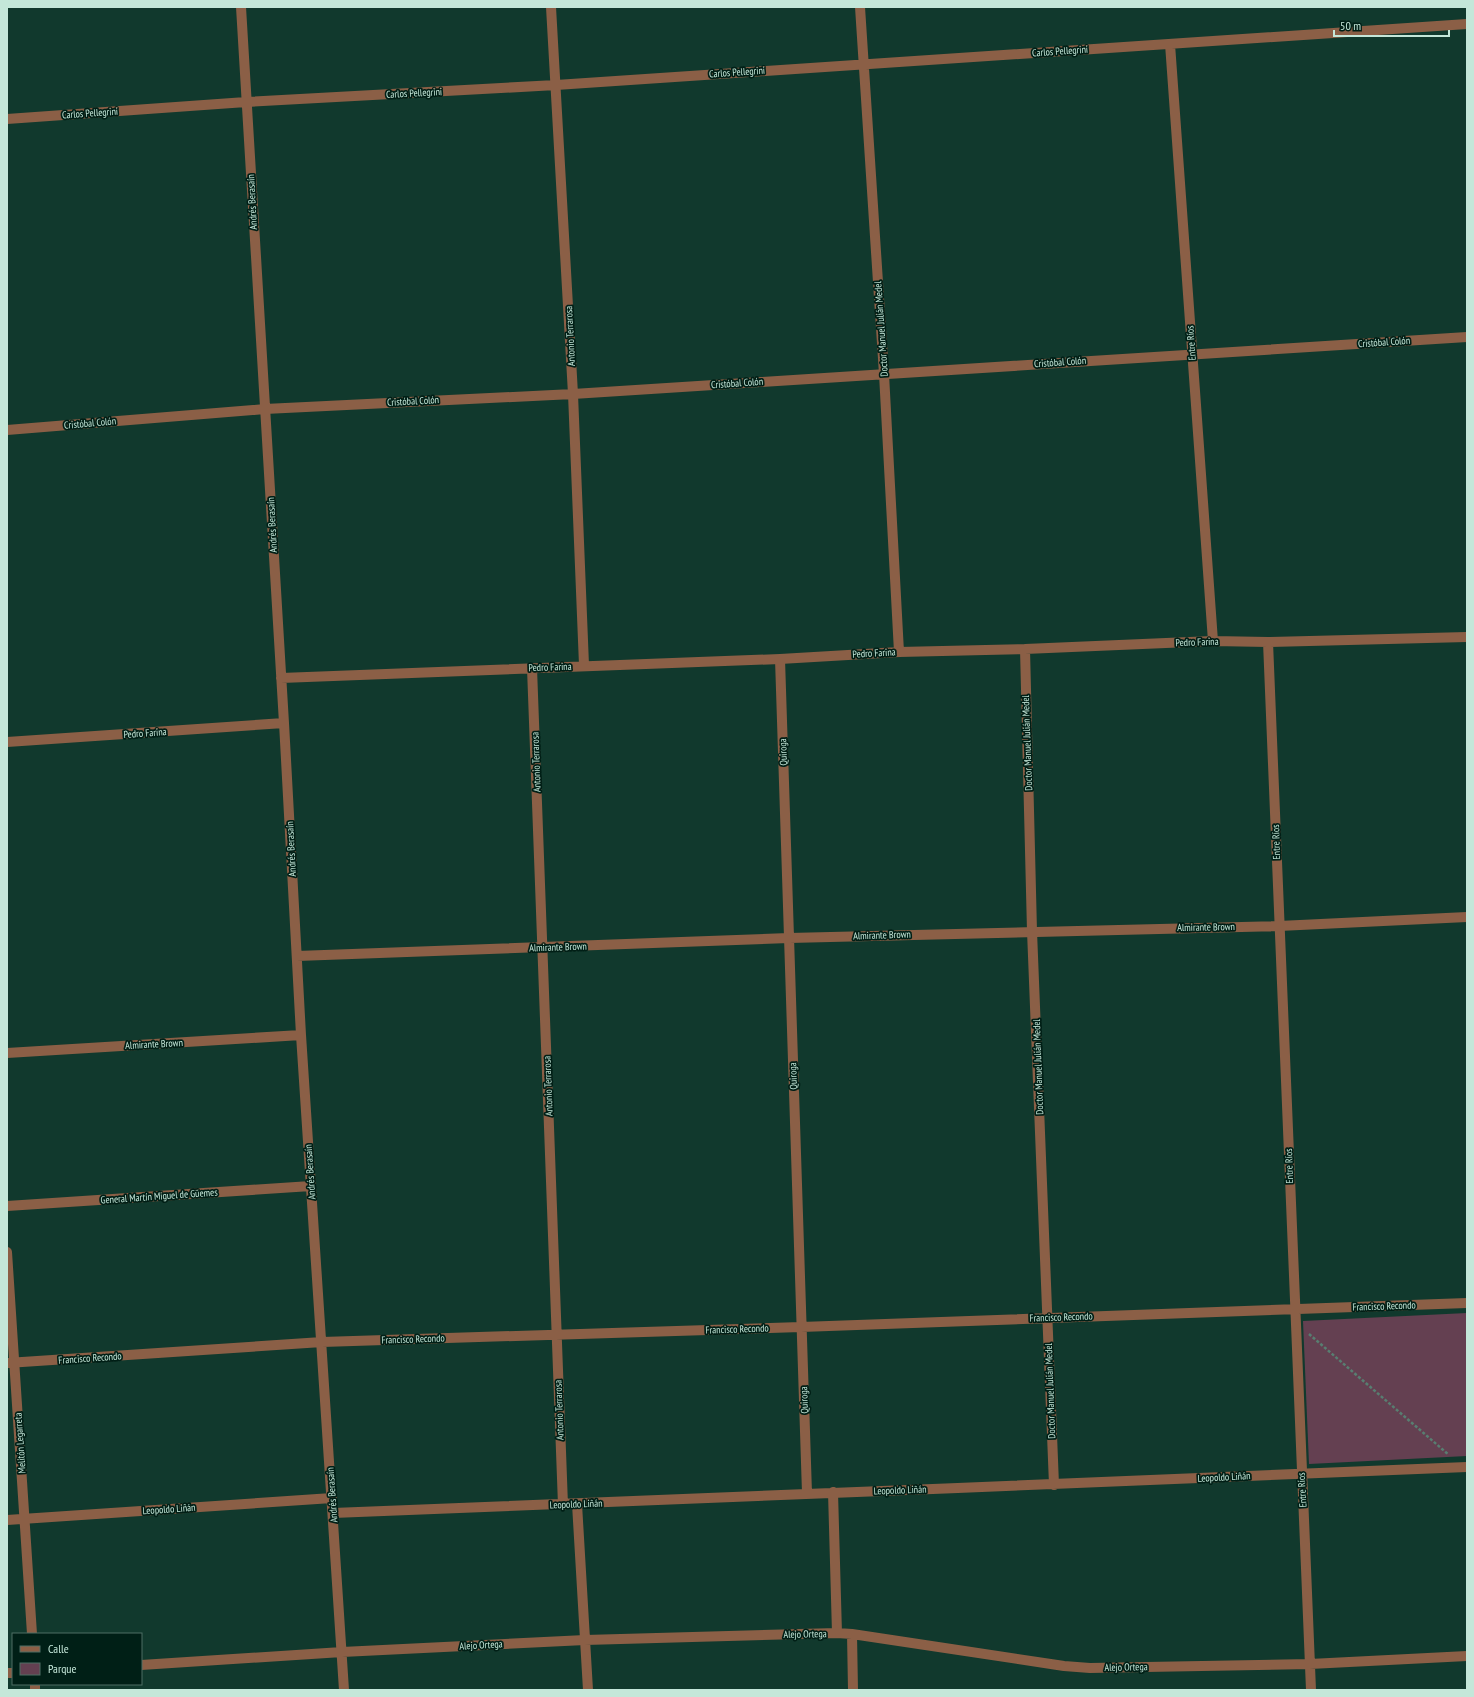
<svg xmlns="http://www.w3.org/2000/svg" width="1474" height="1697" viewBox="0 0 1474 1697" font-family="'PT Sans Narrow',sans-serif">
<style>
.green{fill:#644051}
.lines{fill:none;stroke-linecap:round;stroke-linejoin:round}
.path{stroke:#587e71;stroke-width:2.5;stroke-dasharray:3 2;stroke-linecap:butt}
.minor{stroke:#8b5f46;stroke-width:10}
.labels{text-anchor:middle;dominant-baseline:central;stroke-width:3.5;stroke-linejoin:round;paint-order:stroke}
.street-label{font-size:10px;fill:#c4e7d9;stroke:#001f16}
</style>
<rect width="100%" height="100%" fill="#11392d"/>
<path class="green" d="M1467,1313V1456L1309,1464L1303,1321Z"/>
<g class="lines">
<path class="path" d="M1309,1334L1449,1455"/>
<path class="minor" d="M241,7L284,723L301,1035L344,1690
M551,7L573,394L584,665
M860,7L884,374L899,652
M1170,44L1213,641
M7,119L246,102L556,85L1467,24
M7,430L265,409L573,394L1467,337
M1268,642L1311,1690
M1025,649L1032,931L1054,1485
M780,659L807,1493
M532,668L563,1505
M281,678L780,659L899,652L1025,649L1213,641L1268,642L1467,637
M7,742L284,723
M297,956L789,938L1279,926L1467,917
M7,1053L301,1035
M7,1206L311,1186
M7,1252L32,1634
M7,1363L322,1342L801,1327L1467,1303
M833,1492L837,1633
M577,1504L588,1690
M333,1513C711,1500 1089,1481 1467,1467
M7,1520L332,1498
M852,1634L853,1690
M141,1665L342,1652L585,1640L837,1633L852,1634L1064,1666L1090,1668L1310,1664L1467,1656
M7,1673H13
M35,1684V1690"/>
</g>
<g class="labels">
<g class="street-label">
<text transform="translate(1060 51) rotate(-4)">Carlos Pellegrini</text>
<text transform="translate(737 72) rotate(-4)">Carlos Pellegrini</text>
<text transform="translate(414 93) rotate(-3)">Carlos Pellegrini</text>
<text transform="translate(90 113) rotate(-4)">Carlos Pellegrini</text>
<text transform="translate(252 202) rotate(-93)">Andrés Berasaín</text>
<text transform="translate(881 329) rotate(-94)">Doctor Manuel Julián Medel</text>
<text transform="translate(570 336) rotate(-93)">Antonio Terrarosa</text>
<text transform="translate(1384 342) rotate(-4)">Cristóbal Colón</text>
<text transform="translate(1191 343) rotate(-94)">Entre Ríos</text>
<text transform="translate(1060 362) rotate(-4)">Cristóbal Colón</text>
<text transform="translate(737 383) rotate(-4)">Cristóbal Colón</text>
<text transform="translate(413 401) rotate(-3)">Cristóbal Colón</text>
<text transform="translate(90 423) rotate(-5)">Cristóbal Colón</text>
<text transform="translate(272 525) rotate(-93)">Andrés Berasaín</text>
<text transform="translate(1197 642) rotate(-2)">Pedro Farina</text>
<text transform="translate(874 653) rotate(-3)">Pedro Farina</text>
<text transform="translate(550 667) rotate(-2)">Pedro Farina</text>
<text transform="translate(145 733) rotate(-4)">Pedro Farina</text>
<text transform="translate(1027 743) rotate(-92)">Doctor Manuel Julián Medel</text>
<text transform="translate(783 752) rotate(-92)">Quiroga</text>
<text transform="translate(536 762) rotate(-92)">Antonio Terrarosa</text>
<text transform="translate(1276 842) rotate(-92)">Entre Ríos</text>
<text transform="translate(291 849) rotate(-93)">Andrés Berasaín</text>
<text transform="translate(1206 927) rotate(-1)">Almirante Brown</text>
<text transform="translate(882 935) rotate(-2)">Almirante Brown</text>
<text transform="translate(558 947) rotate(-2)">Almirante Brown</text>
<text transform="translate(154 1044) rotate(-3)">Almirante Brown</text>
<text transform="translate(1038 1067) rotate(-92)">Doctor Manuel Julián Medel</text>
<text transform="translate(793 1076) rotate(-92)">Quiroga</text>
<text transform="translate(548 1086) rotate(-92)">Antonio Terrarosa</text>
<text transform="translate(1289 1166) rotate(-92)">Entre Ríos</text>
<text transform="translate(310 1172) rotate(-94)">Andrés Berasaín</text>
<text transform="translate(159 1196) rotate(-4)">General Martín Miguel de Güemes</text>
<text transform="translate(1384 1306) rotate(-2)">Francisco Recondo</text>
<text transform="translate(1061 1317) rotate(-2)">Francisco Recondo</text>
<text transform="translate(737 1329) rotate(-2)">Francisco Recondo</text>
<text transform="translate(413 1339) rotate(-2)">Francisco Recondo</text>
<text transform="translate(90 1358) rotate(-4)">Francisco Recondo</text>
<text transform="translate(1050 1391) rotate(-92)">Doctor Manuel Julián Medel</text>
<text transform="translate(804 1400) rotate(-92)">Quiroga</text>
<text transform="translate(559 1410) rotate(-92)">Antonio Terrarosa</text>
<text transform="translate(20 1443) rotate(-94)">Melitón Legarreta</text>
<text transform="translate(1224 1477) rotate(-3)">Leopoldo Liñán</text>
<text transform="translate(900 1490) rotate(-2)">Leopoldo Liñán</text>
<text transform="translate(1302 1490) rotate(-93)">Entre Ríos</text>
<text transform="translate(332 1495) rotate(-94)">Andrés Berasaín</text>
<text transform="translate(576 1504) rotate(-2)">Leopoldo Liñán</text>
<text transform="translate(169 1509) rotate(-4)">Leopoldo Liñán</text>
<text transform="translate(805 1634) rotate(-1)">Alejo Ortega</text>
<text transform="translate(481 1645) rotate(-3)">Alejo Ortega</text>
<text transform="translate(1126 1667) rotate(-1)">Alejo Ortega</text>
</g>
</g>
<rect width="1474" height="1697" fill="none" stroke="#c4e7d9" stroke-width="16"/>
<rect x="12" y="1633" width="130" height="52" fill="#001f16" stroke="#4e6f64"/>
<rect x="20" y="1646" width="20" height="6" fill="#8b5f46" stroke="#4e6f64"/>
<text x="48" y="1653" font-size="12" fill="#c4e7d9">Calle</text>
<rect x="20" y="1663" width="20" height="12" fill="#644051" stroke="#4e6f64"/>
<text x="48" y="1673" font-size="12" fill="#c4e7d9">Parque</text>
<path d="M1334 30v6h115v-6" fill="none" stroke="#c4e7d9" stroke-width="2"/>
<text x="1340" y="30" font-size="12" fill="#c4e7d9" stroke="#001f16" stroke-width="3" paint-order="stroke">50 m</text>
</svg>
